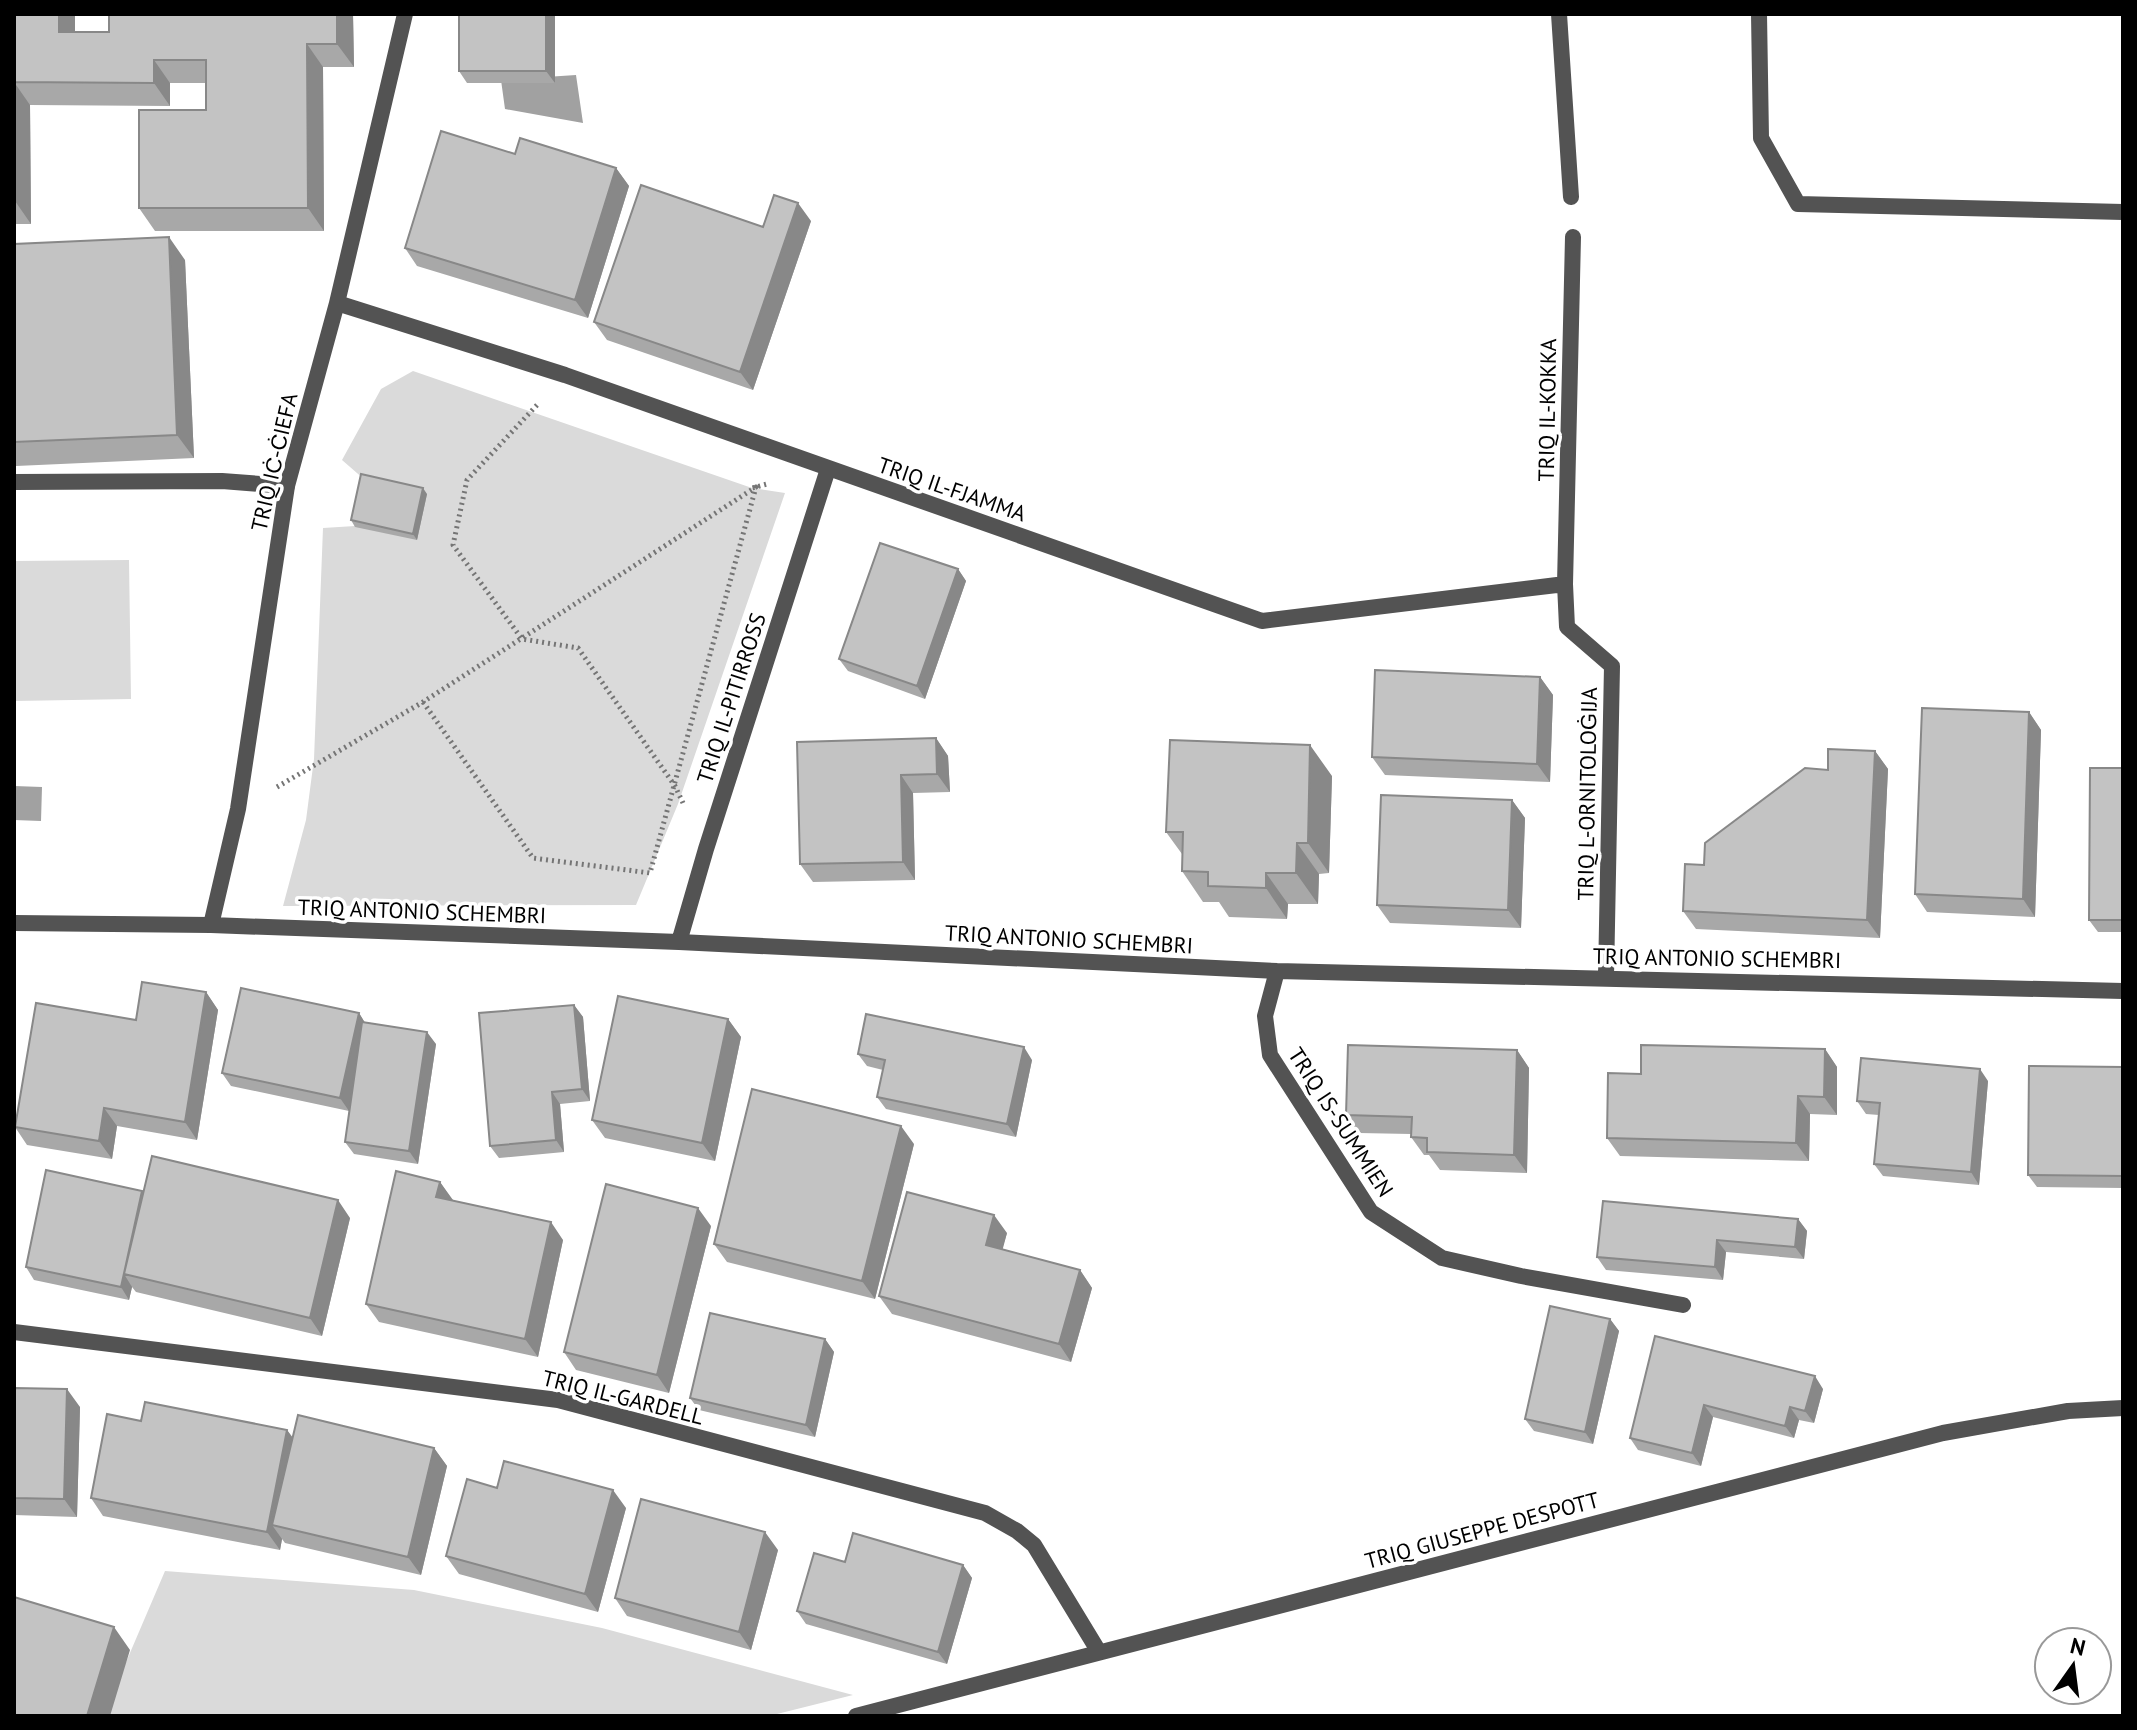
<svg xmlns="http://www.w3.org/2000/svg" width="2137" height="1730" viewBox="0 0 2137 1730" font-family="'PT Sans',sans-serif">
<style>
.green{fill:#dadada}
.water{fill:#a1a1a1}
.lines{fill:none;stroke-linecap:round;stroke-linejoin:round}
.path{stroke:#757575;stroke-width:5;stroke-dasharray:2 4;stroke-linecap:butt}
.lane{stroke:#535353;stroke-width:16}
.street{stroke:#535353;stroke-width:16}
.wall{fill:#a8a8a8}
.shaded-wall{fill:#888}
.building{fill:#c3c3c3;stroke:#888;stroke-width:2}
.labels{text-anchor:middle;dominant-baseline:central;stroke-width:7;stroke-linejoin:round;paint-order:stroke}
.street-label{font-size:22px;fill:#000;stroke:#fff}
</style>
<rect width="100%" height="100%" fill="#fff"/>
<path class="green" d="M413,371L752,488L785,493L678,804L636,905L283,906L306,820L314,759L323,528L355,526L365,480L342,460L381,389Z
M129,560L131,699L14,701V561Z
M165,1571L414,1590L602,1628L853,1695L769,1716H103Z"/>
<path class="water" d="M576,75L583,123L505,109L501,80Z
M14,786L42,787L41,821L14,820Z"/>
<g class="lines">
<path class="path" d="M537,405L467,480L453,545L522,639L578,648L675,786L683,803
M423,702L533,858L650,873L756,487
M277,787L423,702L756,487L752,488L767,484"/>
<path class="lane" d="M1759,14L1761,138L1798,204L2123,212
M14,482L222,481L287,486"/>
<path class="street" d="M1559,14L1571,197
M1573,237L1565,584L1567,627L1612,666L1606,977
M337,303L565,375L1262,621L1565,584
M14,923L211,925L679,942L1277,971L2123,991
M211,925L238,809L287,486L337,303L405,14
M679,942L706,849L828,469
M1277,971L1265,1016L1270,1055L1371,1212L1442,1258L1521,1276L1683,1305
M14,1332L558,1400L985,1513L1017,1531L1034,1545L1099,1652
M856,1716L1943,1433L2068,1411L2123,1408"/>
</g>
<path class="wall" d="M14,14H75V32H109V14H353L354,67H323L324,231H155L139,208L206,110V83H170V106L30,105L31,224H14Z
M555,14V83H467L459,71Z
M515,154L616,168L629,186L588,318L417,266L405,248Z
M811,221L753,390L607,340L594,322L763,227Z
M14,244L185,260L194,458L16,466L14,463Z
M427,494L417,540L355,527L351,520Z
M958,569L966,581L925,699L848,671L839,659Z
M1540,677L1553,695L1550,782L1385,775L1372,757Z
M2029,712L2041,730L2035,917L1927,912L1915,894Z
M936,738L948,756L950,792L913,793L915,880L813,882L800,864Z
M1875,751L1888,769L1880,938L1696,929L1683,911L1704,865L1828,770Z
M2123,768V932H2098L2089,920Z
M1332,776L1329,873L1319,874L1318,904H1288L1287,919L1229,917L1219,902H1203L1182,871V854L1166,832Z
M1512,800L1525,818L1521,928L1390,923L1377,905Z
M206,992L218,1010L197,1140L117,1126L112,1159L27,1145L15,1127L136,1020Z
M574,1005L583,1017L590,1101L560,1104L564,1152L499,1158L490,1146Z
M359,1013L365,1023L436,1044L418,1164L354,1154L345,1142L349,1111L231,1086L222,1073Z
M728,1019L741,1037L715,1161L605,1138L592,1120Z
M1825,1049L1837,1067V1115L1810,1114L1809,1161L1620,1156L1607,1138L1641,1074Z
M1517,1050L1529,1068L1527,1173L1440,1170L1429,1155H1424L1411,1137V1134L1359,1133L1346,1115Z
M858,1054L1032,1060L1016,1137L886,1109L877,1097L883,1070L867,1066Z
M2123,1067V1188L2037,1187L2028,1175Z
M1988,1081L1979,1185L1883,1176L1874,1164L1879,1115L1866,1114L1857,1101Z
M914,1144L875,1299L727,1262L714,1244Z
M440,1182L452,1200L563,1240L538,1357L379,1322L366,1304Z
M142,1191L143,1193L350,1218L322,1336L136,1292L132,1287L129,1300L34,1280L26,1267Z
M1798,1219L1807,1231L1804,1259L1726,1252L1723,1280L1606,1270L1597,1257Z
M711,1226L669,1393L576,1370L564,1352Z
M1007,1233L1002,1249L1080,1270L1092,1288L1071,1362L892,1314L879,1296Z
M1610,1319L1619,1331L1593,1444L1534,1431L1525,1419Z
M1655,1336L1823,1389L1814,1423L1799,1420L1794,1438L1713,1417L1701,1466L1638,1450L1630,1438Z
M825,1339L834,1352L815,1437L699,1410L690,1398Z
M14,1388L80,1407L77,1517L14,1515Z
M141,1421L287,1430L293,1438L434,1448L447,1466L421,1575L285,1543L282,1539L280,1550L103,1516L91,1498Z
M497,1488L626,1508L598,1612L459,1574L446,1556Z
M778,1550L751,1650L627,1616L615,1598Z
M845,1562L963,1565L972,1578L947,1664L806,1624L797,1611Z"/>
<path class="shaded-wall" d="M59,14H75V55L59,32Z
M337,14H353L354,67L337,44Z
M546,14H555V83L546,71Z
M307,44L323,67L324,231L308,208Z
M154,60L170,83V106L154,83Z
M14,82L30,105L31,224L15,201Z
M616,168L629,186L588,318L575,300Z
M798,203L811,221L753,390L740,372Z
M169,237L185,260L194,458L177,435Z
M423,488L427,494L417,540L413,534Z
M958,569L966,581L925,699L917,686Z
M1540,677L1553,695L1550,782L1537,764Z
M2029,712L2041,730L2035,917L2023,899Z
M936,738L948,756L950,792L937,774Z
M1310,745L1332,776L1329,873L1308,843Z
M1875,751L1888,769L1880,938L1867,920Z
M901,775L913,793L915,880L903,862Z
M1512,800L1525,818L1521,928L1508,910Z
M1297,843L1319,874L1318,904L1296,873Z
M1266,873L1288,904L1287,919L1266,888Z
M206,992L218,1010L197,1140L185,1122Z
M574,1005L583,1017L590,1101L582,1089Z
M359,1013L367,1026L349,1111L340,1098Z
M728,1019L741,1037L715,1161L702,1143Z
M427,1032L436,1044L418,1164L409,1151Z
M1024,1047L1032,1060L1016,1137L1007,1124Z
M1825,1049L1837,1067V1115L1824,1097Z
M1517,1050L1529,1068L1527,1173L1514,1155Z
M1980,1069L1988,1081L1979,1185L1971,1172Z
M552,1092L560,1104L564,1152L556,1140Z
M1798,1096L1810,1114L1809,1161L1796,1143Z
M104,1108L117,1126L112,1159L99,1141Z
M901,1126L914,1144L875,1299L862,1281Z
M440,1182L453,1200L449,1215L436,1197Z
M142,1191L150,1204L124,1274L132,1287L129,1300L121,1287Z
M338,1200L350,1218L322,1336L310,1318Z
M698,1208L711,1226L669,1393L657,1375Z
M994,1215L1007,1233L999,1263L986,1245Z
M1798,1219L1807,1231L1804,1259L1795,1247Z
M551,1222L563,1240L538,1357L525,1339Z
M1717,1240L1726,1252L1723,1280L1715,1267Z
M1080,1270L1092,1288L1071,1362L1059,1344Z
M1610,1319L1619,1331L1593,1444L1585,1432Z
M825,1339L834,1352L815,1437L806,1425Z
M1815,1376L1823,1389L1814,1423L1805,1411Z
M67,1389L80,1407L77,1517L64,1499Z
M1704,1405L1713,1417L1701,1466L1692,1453Z
M1790,1407L1799,1420L1794,1438L1785,1426Z
M287,1430L300,1448L272,1525L282,1539L280,1550L267,1532Z
M434,1448L447,1466L421,1575L408,1557Z
M613,1490L626,1508L598,1612L585,1594Z
M765,1532L778,1550L751,1650L739,1632Z
M963,1565L972,1578L947,1664L938,1652Z
M114,1627L130,1650L110,1716H87Z"/>
<path class="building" d="M14,14H59V32H109V14H337V44H307L308,208H139V110H206V60H154V83L14,82V201Z
M459,14H546V71H459Z
M441,131L515,154L520,138L616,168L575,300L405,248Z
M641,185L763,227L774,195L798,203L740,372L594,322Z
M169,237L177,435L14,442V244Z
M361,474L423,488L413,534L351,520Z
M880,543L958,569L917,686L839,659Z
M1375,670L1540,677L1537,764L1372,757Z
M1922,708L2029,712L2023,899L1915,894Z
M936,738L937,774L901,775L903,862L800,864L797,742Z
M1170,740L1310,745L1308,843H1297L1296,873H1266V888L1208,886V872L1182,871L1183,832H1166Z
M1828,749L1875,751L1867,920L1683,911L1685,864L1704,865L1705,843L1805,768L1828,770Z
M2090,768H2123V920H2089Z
M1381,795L1512,800L1508,910L1377,905Z
M142,982L206,992L185,1122L104,1108L99,1141L15,1127L36,1003L136,1020Z
M241,988L359,1013L340,1098L222,1073Z
M618,996L728,1019L702,1143L592,1120Z
M574,1005L582,1089L552,1092L556,1140L490,1146L479,1013Z
M866,1014L1024,1047L1007,1124L877,1097L885,1060L858,1054Z
M362,1022L427,1032L409,1151L345,1142Z
M1348,1045L1517,1050L1514,1155L1427,1152V1138L1411,1137L1412,1117L1346,1115Z
M1641,1045L1825,1049L1824,1097L1798,1096L1796,1143L1607,1138L1608,1073L1641,1074Z
M1861,1058L1980,1069L1971,1172L1874,1164L1880,1103L1857,1101Z
M2029,1066L2123,1067V1176L2028,1175Z
M752,1089L901,1126L862,1281L714,1244Z
M152,1156L338,1200L310,1318L124,1274Z
M46,1170L142,1191L121,1287L26,1267Z
M396,1171L440,1182L436,1197L551,1222L525,1339L366,1304Z
M606,1184L698,1208L657,1375L564,1352Z
M907,1192L994,1215L986,1245L1080,1270L1059,1344L879,1296Z
M1603,1201L1798,1219L1795,1247L1717,1240L1715,1267L1597,1257Z
M1550,1306L1610,1319L1585,1432L1525,1419Z
M710,1313L825,1339L806,1425L690,1398Z
M1655,1336L1815,1376L1805,1411L1790,1407L1785,1426L1704,1405L1692,1453L1630,1438Z
M14,1388L67,1389L64,1499L14,1498Z
M145,1402L287,1430L267,1532L91,1498L107,1414L141,1421Z
M298,1415L434,1448L408,1557L272,1525Z
M504,1461L613,1490L585,1594L446,1556L467,1479L497,1488Z
M641,1499L765,1532L739,1632L615,1598Z
M853,1533L963,1565L938,1652L797,1611L814,1553L845,1562Z
M14,1597L114,1627L87,1716H14Z"/>
<g class="labels">
<g class="street-label">
<text transform="translate(1547 410) rotate(-89)">TRIQ IL-KOKKA</text>
<text transform="translate(274 462) rotate(-77)">TRIQ IĊ-ĊIEFA</text>
<text transform="translate(952 489) rotate(19)">TRIQ IL-FJAMMA</text>
<text transform="translate(731 698) rotate(-72)">TRIQ IL-PITIRROSS</text>
<text transform="translate(1587 794) rotate(-89)">TRIQ L-ORNITOLOĠIJA</text>
<text transform="translate(422 911) rotate(2)">TRIQ ANTONIO SCHEMBRI</text>
<text transform="translate(1069 939) rotate(3)">TRIQ ANTONIO SCHEMBRI</text>
<text transform="translate(1717 958) rotate(1)">TRIQ ANTONIO SCHEMBRI</text>
<text transform="translate(1341 1122) rotate(57)">TRIQ IS-SUMMIEN</text>
<text transform="translate(623 1397) rotate(14)">TRIQ IL-GARDELL</text>
<text transform="translate(1482 1530) rotate(-15)">TRIQ GIUSEPPE DESPOTT</text>
</g>
</g>
<rect width="2137" height="1730" fill="none" stroke="#000000" stroke-width="32"/>
<g transform="translate(2073 1666) rotate(14)"><circle r="38" fill="#ffffff" stroke="#999999" stroke-width="2"/>
<path d="M0-6L14 30L0 20L-14 30Z" fill="#000000"/>
<text y="-12" font-size="22" font-weight="bold" text-anchor="middle" fill="#000000">N</text>
</g>
</svg>
